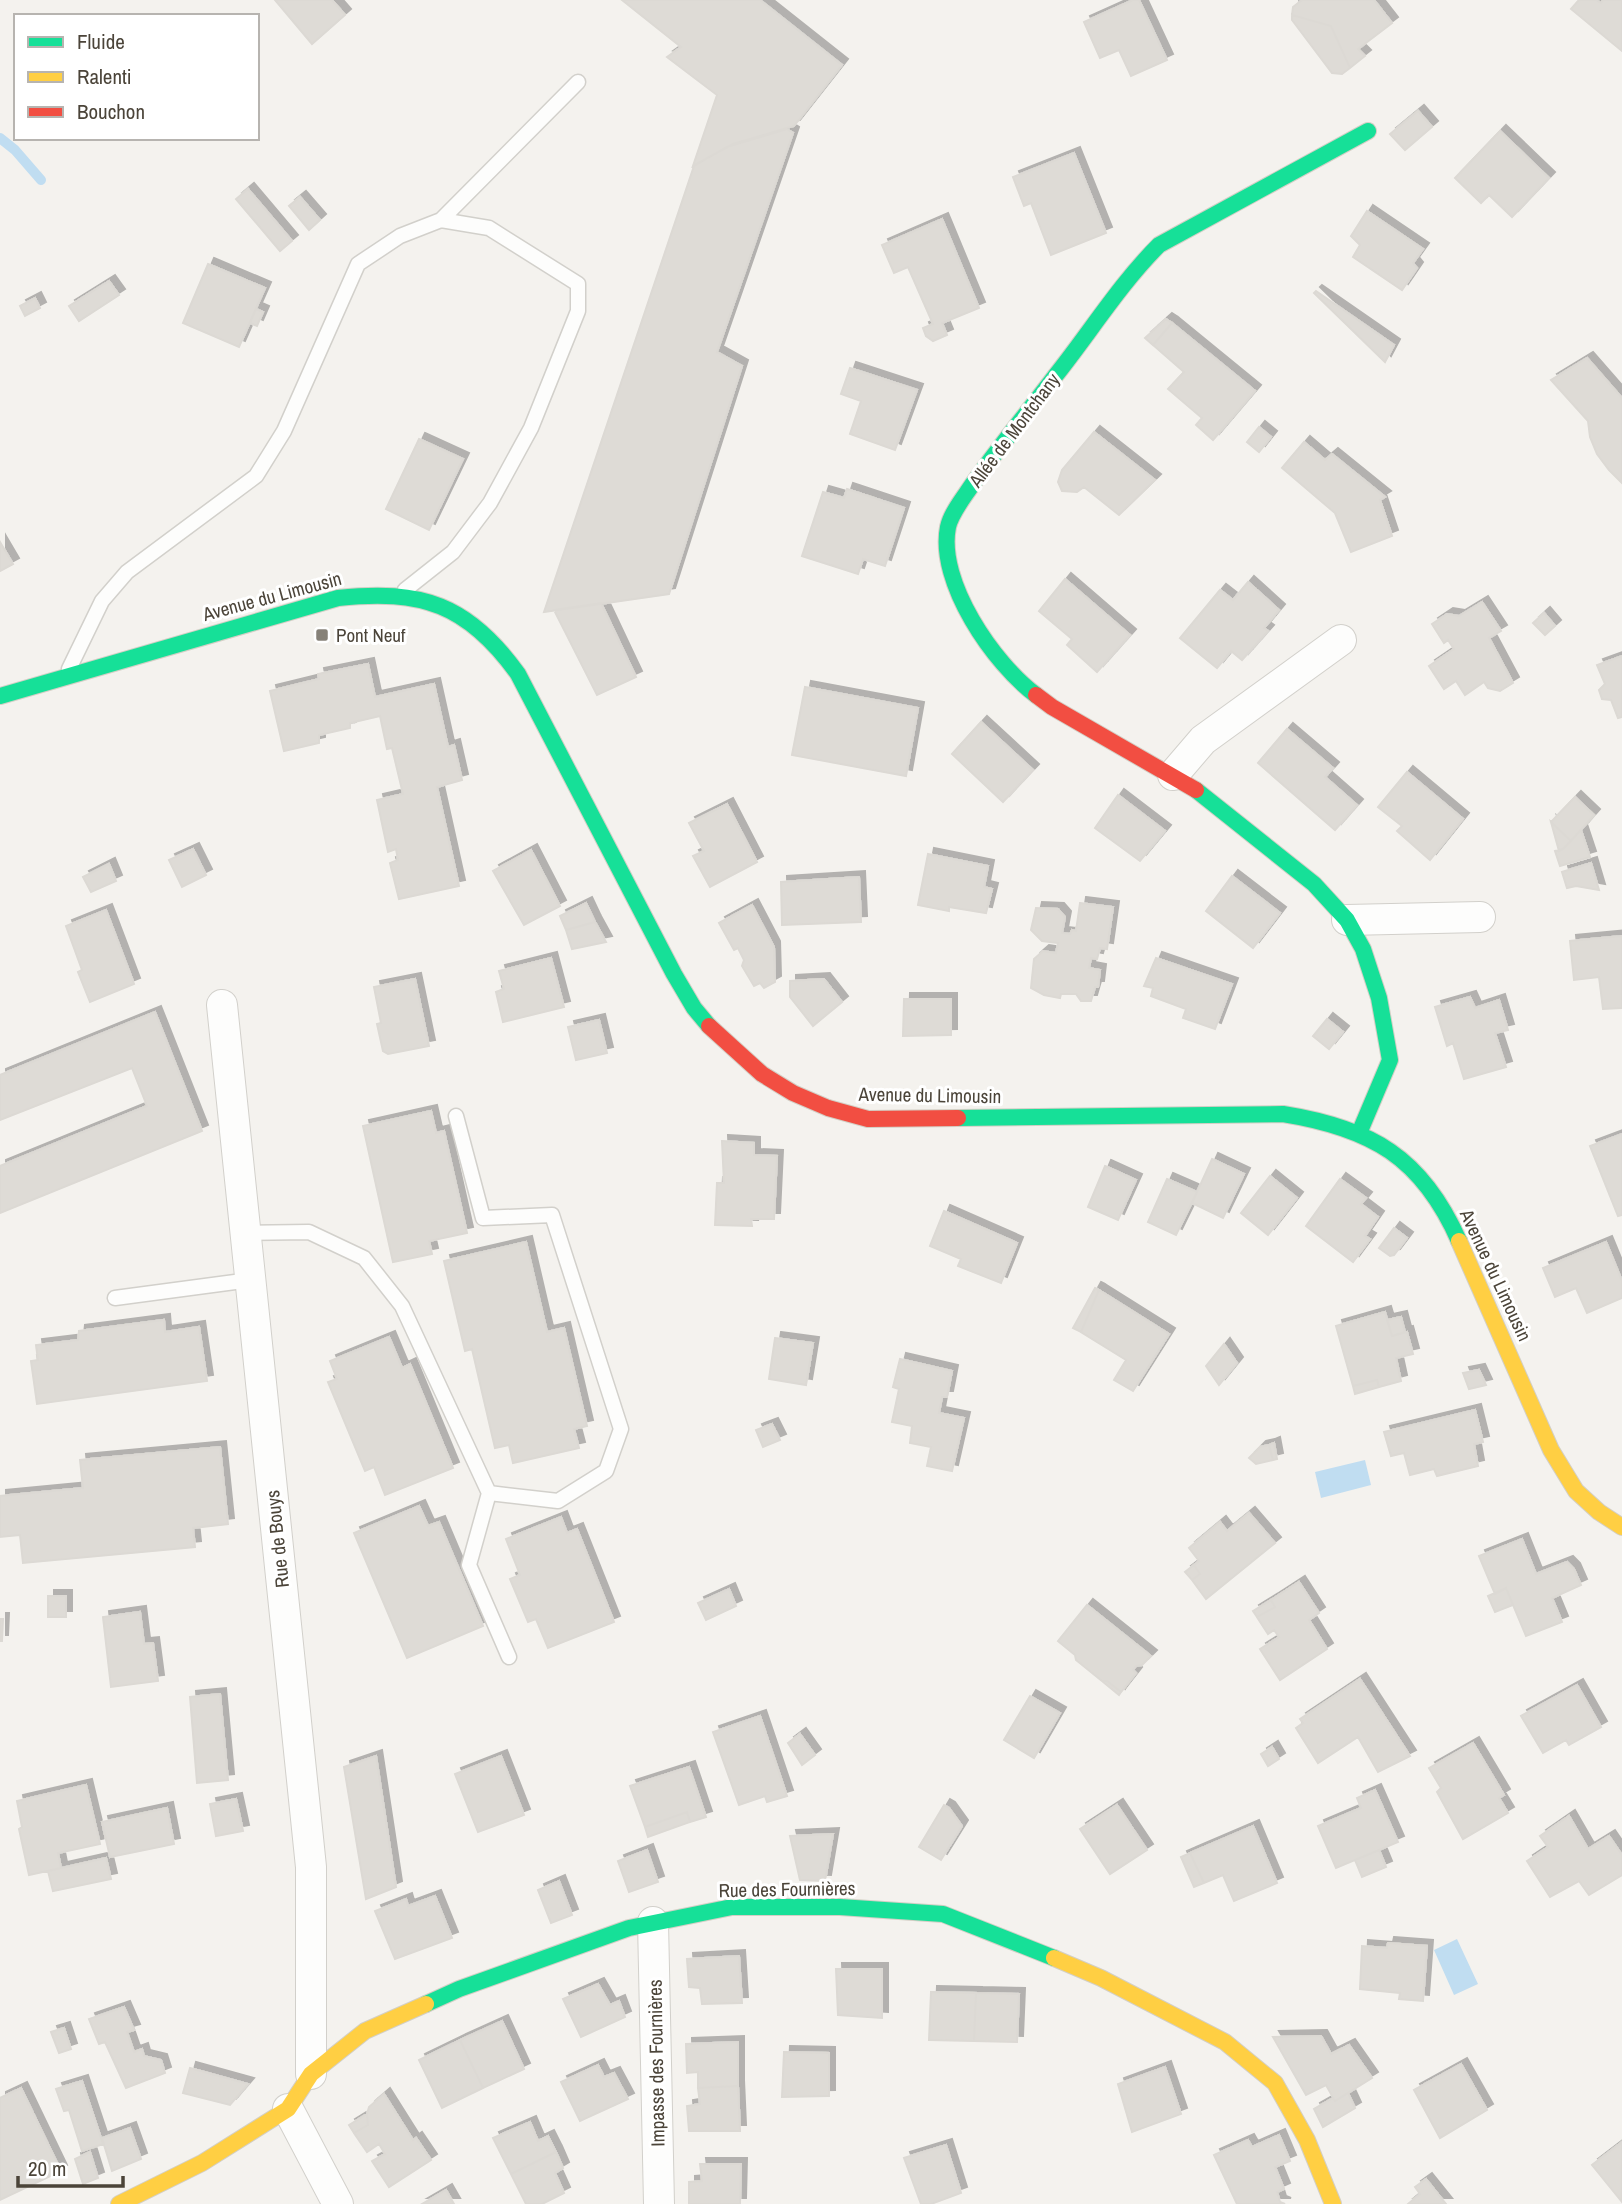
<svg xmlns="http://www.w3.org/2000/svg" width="1622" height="2204" viewBox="0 0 1622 2204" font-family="'Archivo Narrow',sans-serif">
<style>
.water{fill:#c0ddf1}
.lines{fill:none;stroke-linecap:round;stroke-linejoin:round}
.stream{stroke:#c0ddf1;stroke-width:10}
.building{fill:#dedbd6;stroke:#dcd9d4;stroke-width:2;filter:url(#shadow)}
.lane-casing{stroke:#d2d0cb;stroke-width:17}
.street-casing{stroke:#d2d0cb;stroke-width:32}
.fast-casing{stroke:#d3cfc5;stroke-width:18}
.slow-casing{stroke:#d3cfc5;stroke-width:18}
.jam-casing{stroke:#d3cfc5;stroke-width:18}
.lane{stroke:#fdfdfc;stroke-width:14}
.street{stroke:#fdfdfc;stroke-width:30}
.fast{stroke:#16e098;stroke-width:16}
.slow{stroke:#ffcf43;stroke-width:16}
.jam{stroke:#f24e42;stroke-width:16}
.poi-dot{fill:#868178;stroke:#fff;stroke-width:2.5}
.labels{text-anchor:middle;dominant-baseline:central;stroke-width:6;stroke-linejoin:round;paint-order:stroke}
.street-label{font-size:19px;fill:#4b4439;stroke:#fff}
.poi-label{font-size:19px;fill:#4b4439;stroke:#fff;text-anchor:start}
</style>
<defs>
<filter id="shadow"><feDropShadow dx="6" dy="-6" stdDeviation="0" flood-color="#0004"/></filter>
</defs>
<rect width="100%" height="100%" fill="#f4f2ee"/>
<path class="water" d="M1365,1460L1371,1485L1321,1498L1315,1472Z
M1457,1939L1478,1984L1454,1995L1434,1950Z"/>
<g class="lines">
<path class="stream" d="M0,138L15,150L41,180"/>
</g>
<path class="building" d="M275,0H332L345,15L312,44Z
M622,0H760L842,65L794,126L733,144L693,166L717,95L667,57L681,47Z
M1133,0H1139L1167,60L1131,76L1119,50L1100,58L1084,22Z
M1302,0H1374L1392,23L1358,49L1365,56L1350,68L1331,26L1292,15L1293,7Z
M1579,0H1596L1601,3L1603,0H1622V51L1571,9Z
M1292,15L1331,26L1350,68L1342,74L1332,73L1292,20Z
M1418,111L1432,127L1405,150L1390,134Z
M787,129L793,133L717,352L742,366L669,594L544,612L694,166L727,147Z
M1500,131L1549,178L1512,217L1489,195L1481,203L1455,178Z
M1074,153L1106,233L1051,255L1031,203L1024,206L1013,177Z
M248,189L292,241L280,251L236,199Z
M300,197L320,220L309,230L289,206Z
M1367,211L1423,249L1413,263L1417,268L1402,290L1353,257L1360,245L1351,236Z
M942,219L979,308L942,323L947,335L933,341L926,336L923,328L933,324L908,267L894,273L882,245Z
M208,264L265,288L239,347L183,323Z
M109,281L119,295L79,321L69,306Z
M1316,291L1394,345L1385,362L1314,293Z
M35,298L40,308L25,316L20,306Z
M256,309L263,312L257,326L250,323Z
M1166,319L1172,323L1153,345L1145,338Z
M1172,323L1255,391L1213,440L1196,425L1202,418L1168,389L1184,372L1153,345Z
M1587,358L1622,398V483L1609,470L1597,454L1590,437L1588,421L1551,380Z
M850,368L917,390L895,450L850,434L861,401L841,394Z
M1259,427L1271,437L1259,452L1247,442Z
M1094,432L1155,480L1119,515L1084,487L1077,492L1062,491L1058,482L1062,470Z
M419,439L463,459L429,530L386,509Z
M1304,442L1325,460L1332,454L1385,497L1380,500L1392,536L1351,552L1335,513L1282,468Z
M847,489L904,508L885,566L863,559L858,574L802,556L823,492L844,498Z
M0,542L13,564L0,571Z
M1065,579L1130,635L1097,672L1067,645L1072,639L1039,611Z
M1248,582L1279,610L1264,628L1268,631L1242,660L1231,651L1217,668L1180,638L1220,590L1233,600Z
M1482,602L1501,631L1489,638L1513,683L1500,691L1488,688L1484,682L1465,695L1456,681L1444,689L1429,666L1454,649L1448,640L1444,643L1432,624L1447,614L1459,616Z
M601,603L636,677L597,695L554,610Z
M1544,613L1555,626L1545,635L1533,623Z
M1622,656V717L1618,718L1611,700L1602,699L1599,690L1605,684L1597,665Z
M368,664L375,697L434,684L448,747L454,745L462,780L437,787L459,886L399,899L390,863L398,860L396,849L388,852L377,800L403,794L392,748L387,749L380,716L350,723V728L319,735V743L284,751L270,691L319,679L318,674Z
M805,687L918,708L906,776L792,755Z
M981,722L1033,770L1003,802L952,754Z
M1287,729L1333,768L1325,777L1357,805L1335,830L1258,763Z
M1407,772L1463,819L1430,860L1397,831L1402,826L1378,807Z
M1118,795L1165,831L1140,861L1095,828Z
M1575,797L1594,815L1571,841L1551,822Z
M727,804L757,862L710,887L693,856L704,851L689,823Z
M1551,822L1571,841L1563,849L1559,851Z
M1581,830L1590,857L1560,866L1555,851L1563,849Z
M193,849L206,875L182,887L169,860Z
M531,850L560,906L524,925L493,871Z
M928,854L988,866L984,887L992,889L986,913L949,907V911L918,905Z
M1591,863L1599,890L1576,886L1567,888L1562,872Z
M109,864L116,881L91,892L83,877Z
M1232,876L1280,913L1253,948L1206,911Z
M859,877L861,922L782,925L781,882Z
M586,903L595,922L566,930L560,916Z
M1080,903L1113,907L1107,949L1100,948L1097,959L1091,958L1089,968L1100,970L1098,987H1095L1091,1001H1081L1076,994H1061L1060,998L1044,995L1031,988L1034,959L1043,951L1056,953L1058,943L1042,941L1031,930L1036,908L1058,909L1065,917L1062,933L1070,934L1072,930L1076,931Z
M752,905L774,947L775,982L764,988L760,983L754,986L742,966L744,960L738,948L734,950L719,923Z
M106,910L134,984L90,1002L78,972L82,970L66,926Z
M595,922L606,942L572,949L566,930Z
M1622,936V1008L1603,1009L1599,977L1574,980L1570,941Z
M551,958L564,1007L503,1022L496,992L504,989L499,971Z
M1156,958L1232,984L1215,1029L1183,1018L1186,1009L1151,996L1153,988L1144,986Z
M415,979L429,1046L388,1054L383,1051L377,1024L381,1023L374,987Z
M824,979L842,1002L813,1026L790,997V981Z
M1470,997L1475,1008L1499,1000L1508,1030L1495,1033L1506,1067L1464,1079L1453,1043L1447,1046L1435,1007Z
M904,999H951V1035L903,1036Z
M155,1012L202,1131L0,1213V1166L147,1106L132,1068L0,1120V1075Z
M1327,1019L1343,1032L1329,1049L1313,1036Z
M599,1020L607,1053L576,1060L568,1027Z
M431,1111L436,1133L444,1131L467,1233L429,1241L432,1254L393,1262L363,1126Z
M1622,1134V1215L1618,1216L1590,1146Z
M722,1141L754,1143V1155L777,1156L774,1219H751L752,1226L715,1225L717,1183H724Z
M1212,1159L1244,1174L1223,1218L1192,1203Z
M1105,1166L1136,1180L1118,1220L1088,1207Z
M1270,1176L1297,1198L1268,1235L1241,1213Z
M1167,1179L1197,1192L1176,1235L1148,1222Z
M1340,1179L1366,1198L1361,1204L1378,1217L1365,1236L1370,1239L1353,1262L1306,1226Z
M944,1211L1017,1243L1001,1283L958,1266L961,1259L930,1246Z
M1394,1228L1407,1238L1394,1255L1390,1256L1379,1248Z
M526,1242L547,1332L564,1328L587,1426L574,1429L579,1448L513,1463L509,1445L495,1448L472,1349L465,1351L444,1261Z
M1606,1242L1622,1281V1298L1587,1313L1576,1288L1555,1297L1543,1268Z
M1095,1288L1099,1290L1081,1332L1073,1328Z
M1099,1290L1169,1334L1133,1391L1114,1380L1126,1360L1081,1332Z
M1385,1312L1392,1336L1407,1332L1413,1354L1396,1358L1401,1381L1379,1387L1377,1380L1353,1386L1336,1326Z
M1401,1317L1405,1332L1392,1336L1387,1320Z
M164,1320L165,1332L199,1327L207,1381L37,1404L31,1361L38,1360L36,1345L78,1340L79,1331Z
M389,1337L402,1368L410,1364L453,1468L385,1495L374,1467L365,1471L328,1382L337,1379L330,1361Z
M775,1338L813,1343L806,1385L769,1379Z
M1224,1344L1237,1363L1219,1385L1206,1366Z
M900,1359L952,1371L947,1397H942L939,1413L964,1418L952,1471L927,1466L931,1447L910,1443L912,1426L892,1422L899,1389L893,1387Z
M1479,1370L1486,1385L1469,1389L1463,1373Z
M1377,1380L1379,1387L1355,1394L1353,1386Z
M1475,1410L1483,1442L1474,1444L1478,1466L1437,1476L1434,1469L1410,1475L1404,1453L1391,1456L1384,1432Z
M772,1424L780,1440L763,1447L756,1430Z
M1274,1443L1277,1459L1273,1460L1269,1445Z
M1269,1445L1273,1460L1256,1464L1249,1458L1260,1447Z
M220,1447L228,1524L193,1528L195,1547L23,1563L20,1535L0,1537V1496L83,1488L80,1460Z
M419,1506L428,1526L439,1522L483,1626L407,1658L354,1533Z
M1249,1513L1275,1543L1206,1599L1192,1580L1200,1574L1194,1565L1199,1561L1189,1548L1220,1522L1227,1531Z
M561,1517L567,1533L577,1529L614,1622L548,1648L536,1619L528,1622L510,1579L520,1575L506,1539Z
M1522,1539L1536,1574L1567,1562L1574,1569L1581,1585L1552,1598L1562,1622L1526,1636L1506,1588L1495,1594L1479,1556Z
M1194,1565L1200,1574L1192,1580L1185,1572Z
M1299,1582L1319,1613L1309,1620L1327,1649L1280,1680L1260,1649L1279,1637L1274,1630L1268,1634L1257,1617L1275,1607L1271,1600Z
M1506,1588L1513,1605L1495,1612L1488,1596Z
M729,1589L736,1606L706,1620L698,1603Z
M48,1596H66V1617H48Z
M1271,1600L1275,1607L1257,1617L1253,1611Z
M1087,1605L1151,1656L1142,1665L1136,1666L1133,1670L1136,1673L1121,1692L1107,1681H1102L1076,1660L1075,1655L1058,1641Z
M140,1612L144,1644L153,1643L158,1681L111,1687L103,1617Z
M0,1619H3L2,1641H0Z
M1360,1679L1410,1756L1378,1772L1358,1737L1318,1763L1296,1728L1303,1723L1300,1719Z
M1102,1681H1107L1121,1692L1119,1695Z
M1577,1685L1601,1727L1569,1745L1566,1740L1543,1753L1521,1716Z
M220,1694L228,1780L197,1783L190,1697Z
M1030,1696L1060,1713L1034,1758L1004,1740Z
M760,1716L787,1796L767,1802L765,1796L739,1805L713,1732Z
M800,1734L815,1755L802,1765L788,1743Z
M1473,1743L1504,1795L1499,1798L1508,1813L1463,1839L1437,1792L1441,1788L1429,1768Z
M1272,1747L1279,1759L1268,1766L1261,1754Z
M376,1756L396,1887L366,1899L344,1767Z
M501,1756L524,1815L478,1832L455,1774Z
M689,1767L706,1817L690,1822L687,1812L645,1827L630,1786Z
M86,1785L100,1844L58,1853L61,1868L29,1875L19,1829L22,1827L17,1801Z
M1375,1790L1398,1842L1336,1868L1318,1826L1361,1808L1357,1798Z
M236,1799L243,1831L216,1836L210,1804Z
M944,1805L949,1808L962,1826L941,1860L919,1847Z
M1117,1805L1147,1850L1110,1874L1080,1829Z
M167,1808L174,1844L110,1857L102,1822Z
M687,1812L690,1822L648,1837L645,1827Z
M1569,1816L1588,1849L1609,1836L1622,1855V1875L1589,1895L1579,1881L1550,1897L1527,1861L1548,1847L1540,1836Z
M1253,1826L1277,1883L1234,1901L1223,1875L1204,1883L1190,1853Z
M833,1834L825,1881L800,1880L790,1836Z
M647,1850L658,1882L629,1892L618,1861Z
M1379,1850L1386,1867L1362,1877L1355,1860Z
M1190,1853L1204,1883L1194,1887L1181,1857Z
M106,1858L111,1879L53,1891L48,1871Z
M559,1881L572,1915L551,1923L538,1890Z
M435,1896L452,1938L395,1959L375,1911L406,1899L408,1906Z
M1388,1943L1427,1946L1423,2001L1399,1999L1400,1993L1360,1989L1362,1946L1387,1948Z
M739,1956L742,2003L702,2004L700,1988L689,1987L687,1959Z
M836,1969H882V2018L838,2015Z
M598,1984L610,2005L619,2001L625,2017L581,2037L563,1999Z
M931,1992L976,1993L974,2041L929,2040Z
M976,1993L1019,1994L1017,2042L974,2041Z
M124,2007L134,2030L127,2032L134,2052L142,2049L144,2056L161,2060L165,2073L126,2088L105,2042L99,2044L89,2019Z
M502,2021L524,2069L483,2088L460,2040Z
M64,2028L71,2049L59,2053L51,2032Z
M1321,2036L1331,2054L1349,2045L1372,2078L1335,2101L1326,2085L1306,2095L1273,2037Z
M460,2040L483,2088L442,2108L419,2060Z
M738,2042V2086L698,2088V2072L687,2073L686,2044Z
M784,2052L829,2053V2096L782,2097Z
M1461,2064L1487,2110L1440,2138L1414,2090Z
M598,2065L604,2077L614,2073L628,2099L580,2121L561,2082Z
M1165,2067L1181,2114L1132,2132L1118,2084Z
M190,2068L248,2084L230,2105L183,2093Z
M82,2081L103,2144L82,2151L69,2110L64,2111L56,2089Z
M738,2086L740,2131H689L687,2106L700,2104L698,2088Z
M21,2088L61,2171L0,2200V2098Z
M1348,2093L1355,2108L1323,2127L1314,2109L1333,2098L1335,2101Z
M384,2094L413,2140L416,2138L431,2160L389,2187L372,2161L385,2154L379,2144L367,2152L354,2133L368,2125L367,2114L369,2107Z
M367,2114L368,2125L354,2133L349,2125Z
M530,2122L538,2141L548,2136L556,2152L511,2174L493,2138Z
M130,2128L141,2159L112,2171L102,2138Z
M1279,2135L1290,2161L1275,2167L1284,2189L1277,2192L1280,2202L1285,2204H1237L1214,2155L1248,2140L1252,2147Z
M1622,2142V2202L1592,2165Z
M946,2145L961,2193L931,2204H921L904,2158Z
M90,2152L98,2178L83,2184L75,2159Z
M556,2152L563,2168L555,2173L564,2193L542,2204H526L511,2174Z
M700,2164H741L740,2204H689V2182L702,2181Z
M1426,2179L1446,2204H1408L1420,2194L1415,2187Z
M446,2190L454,2204H422Z"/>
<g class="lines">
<defs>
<path id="lane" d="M441,220L578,82
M69,669L102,601L127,572L256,476L284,431L358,264L400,236L441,220L489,228L578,284V311L531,428L490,503L453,552L405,590
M245,1233L309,1232L364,1258L402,1306L489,1493L558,1501L606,1471L621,1429L552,1215L483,1218L456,1116
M115,1298L250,1280
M489,1493L469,1565L509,1657"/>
<path id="street" d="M1173,775L1203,740L1341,640
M1347,920L1480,917
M222,1005L311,1867V2074
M653,1922L659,2204
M288,2109L338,2204"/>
<path id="fast" d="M1036,695C994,664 937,582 948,527C951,513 964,497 972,485C999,447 1028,412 1056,375C1091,331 1120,284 1159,245L1368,131
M0,696L338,598C421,589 468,604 518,674L674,974L694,1008L709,1026
M1196,790L1314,884L1347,920L1363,949L1379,998L1390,1060L1360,1131
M958,1118L1283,1114C1371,1128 1422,1157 1459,1241
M426,2004L459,1989L629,1928L732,1907H840L943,1914L1054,1958"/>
<path id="slow" d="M1459,1241L1551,1450L1576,1491L1599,1512L1622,1527
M1054,1958L1101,1978L1225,2042L1275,2083L1307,2140L1333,2204
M119,2204L202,2163L288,2109L311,2074L365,2031L426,2004"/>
<path id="jam" d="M1036,695L1052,707L1196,790
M709,1026L762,1074L793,1093L828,1108L868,1119L958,1118"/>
</defs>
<use href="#lane" class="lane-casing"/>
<use href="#street" class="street-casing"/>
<use href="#fast" class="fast-casing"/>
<use href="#slow" class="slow-casing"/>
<use href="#jam" class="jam-casing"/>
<use href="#lane" class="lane"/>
<use href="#street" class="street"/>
<use href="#fast" class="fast"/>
<use href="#slow" class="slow"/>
<use href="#jam" class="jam"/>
</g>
<rect class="poi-dot" x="315" y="628" width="14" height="14" rx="3.5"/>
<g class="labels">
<g class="street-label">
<text transform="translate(1014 430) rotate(-53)">Allée de Montchany</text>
<text transform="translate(272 596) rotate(-15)">Avenue du Limousin</text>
<text transform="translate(930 1095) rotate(1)">Avenue du Limousin</text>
<text transform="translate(1496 1275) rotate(65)">Avenue du Limousin</text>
<text transform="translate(277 1539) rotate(-96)">Rue de Bouys</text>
<text transform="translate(787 1889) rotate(-1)">Rue des Fournières</text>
<text transform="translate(656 2063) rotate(-91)">Impasse des Fournières</text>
</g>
<g class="poi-label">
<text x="336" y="635">Pont Neuf</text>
</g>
</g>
<rect x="14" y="14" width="245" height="126" fill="#ffffff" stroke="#b7b4b0" stroke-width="2"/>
<rect x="28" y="37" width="35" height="10" fill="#16e098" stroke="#b7b4b0" stroke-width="2"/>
<text x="77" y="49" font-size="21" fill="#4b4439">Fluide</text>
<rect x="28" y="72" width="35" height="10" fill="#ffcf43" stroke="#b7b4b0" stroke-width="2"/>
<text x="77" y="84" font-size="21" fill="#4b4439">Ralenti</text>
<rect x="28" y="107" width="35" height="10" fill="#f24e42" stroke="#b7b4b0" stroke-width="2"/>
<text x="77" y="119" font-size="21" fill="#4b4439">Bouchon</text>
<path d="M18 2176v10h105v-10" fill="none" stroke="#4b4439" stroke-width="3.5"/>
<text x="28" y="2176" font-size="21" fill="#4b4439" stroke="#ffffff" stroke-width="5" paint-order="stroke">20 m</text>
</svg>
